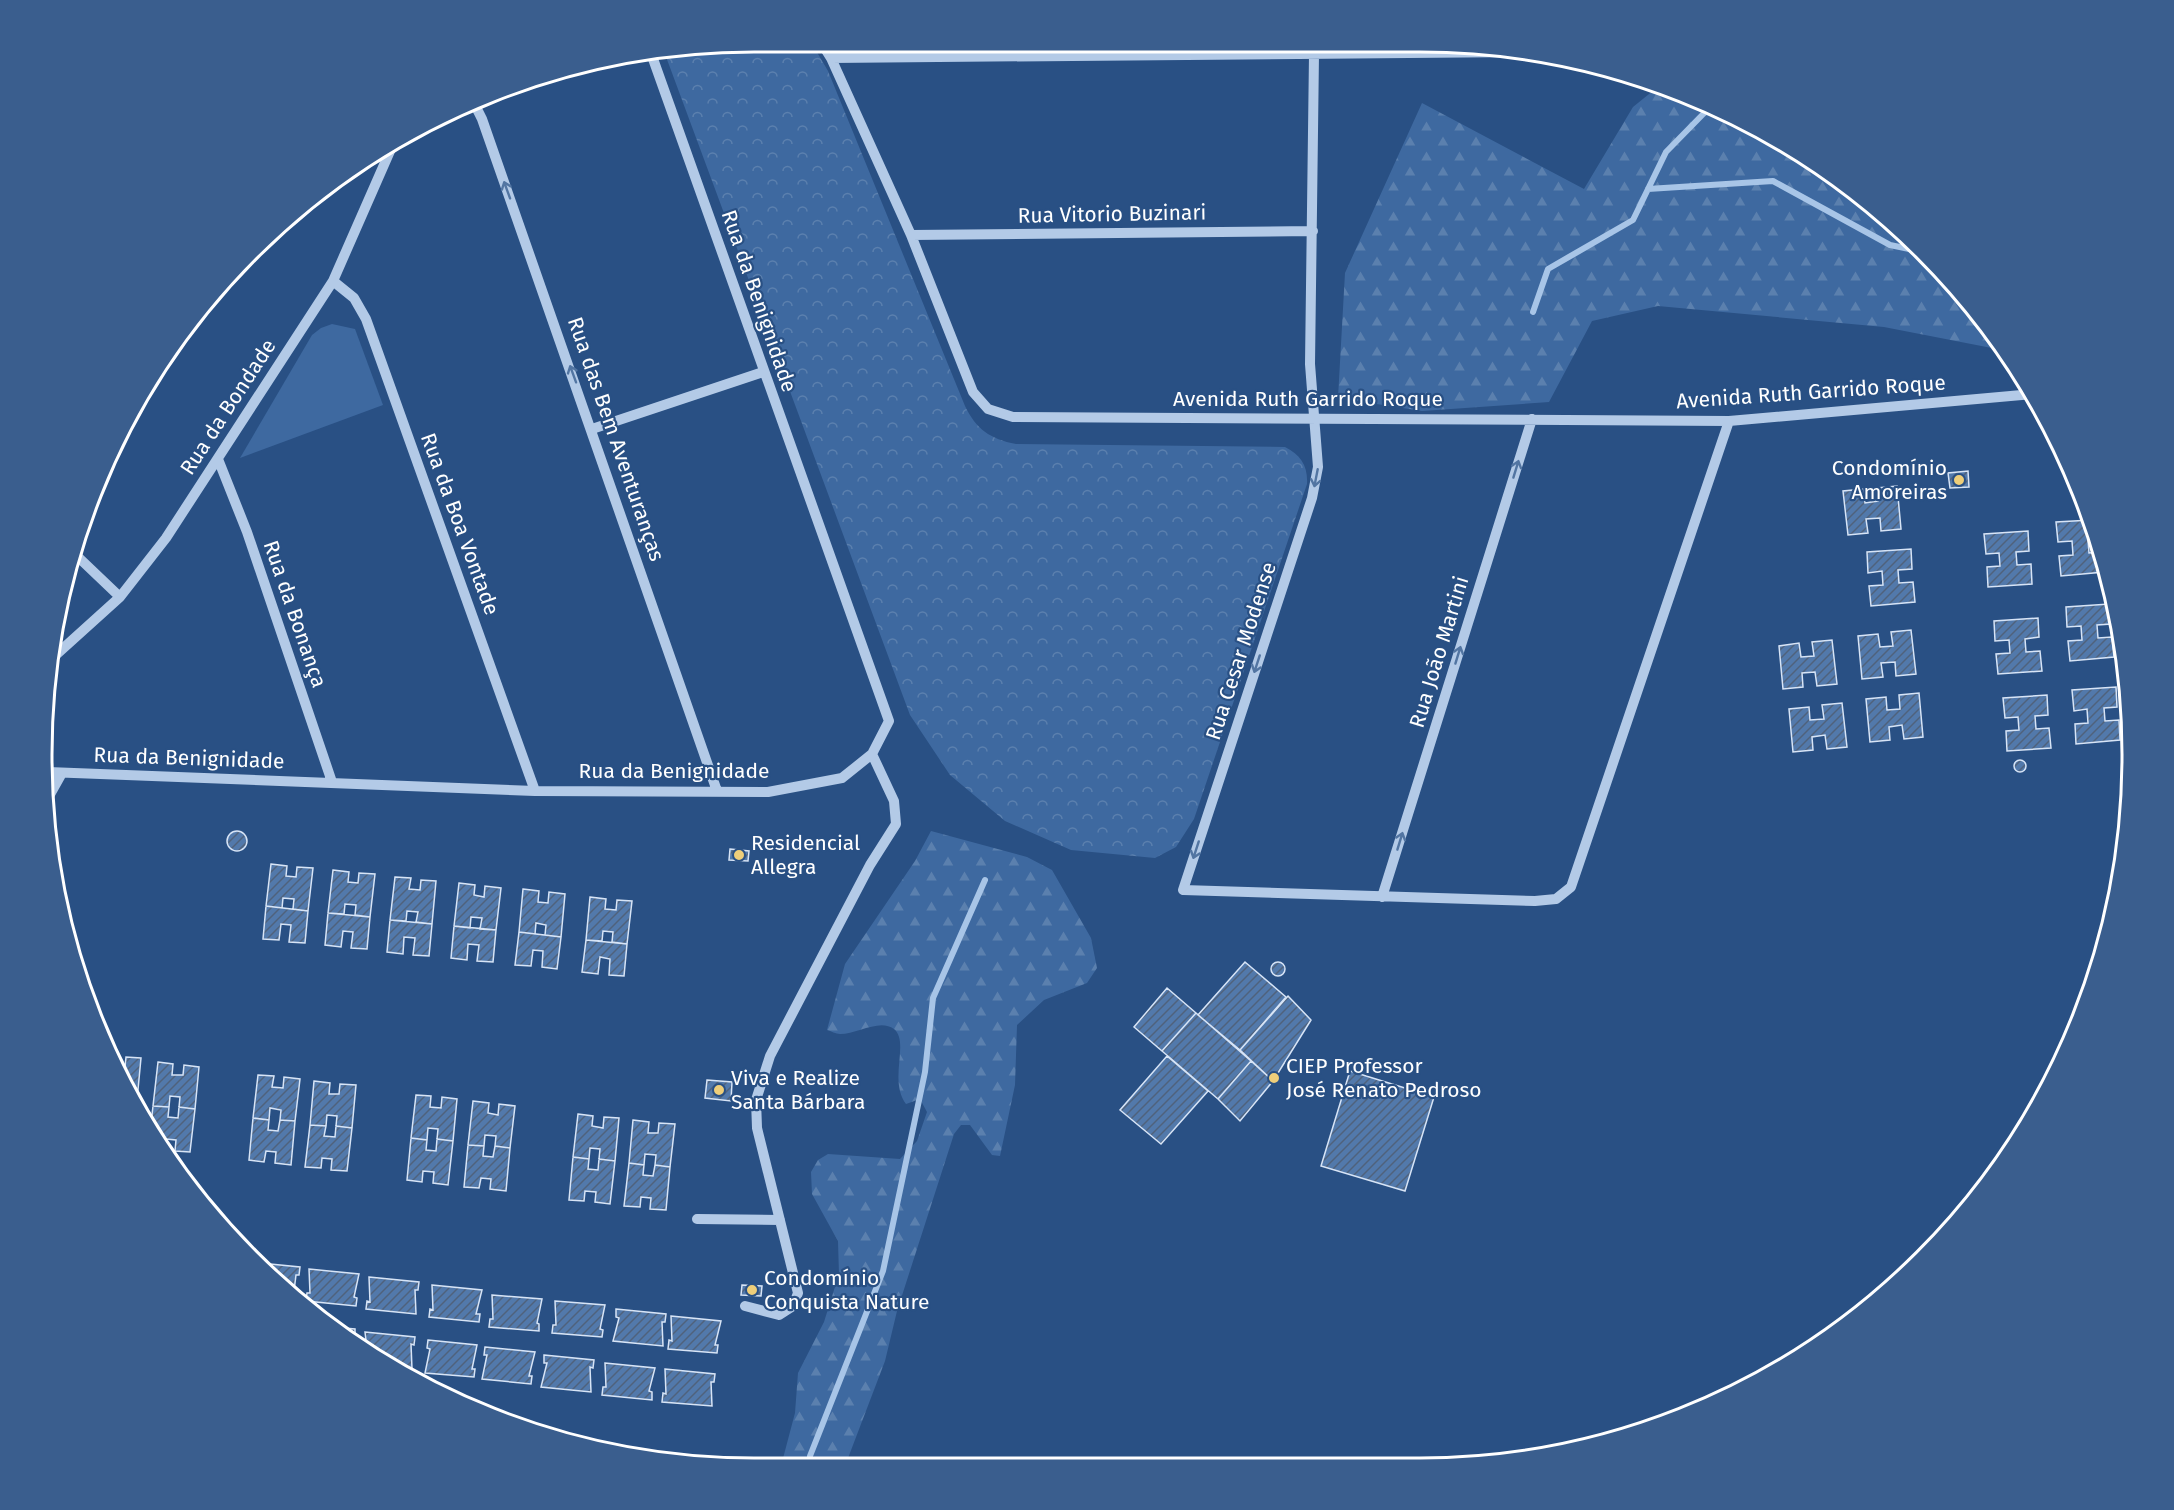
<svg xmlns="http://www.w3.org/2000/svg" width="2174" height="1510" viewBox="0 0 2174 1510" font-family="'Fira Sans',sans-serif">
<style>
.green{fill:#3e69a0}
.forest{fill:url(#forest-firs)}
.park{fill:url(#park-crowns)}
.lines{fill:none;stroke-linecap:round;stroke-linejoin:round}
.stream{stroke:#a8c5e7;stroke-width:6}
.building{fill:url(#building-hatch);stroke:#d7e4f6;stroke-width:1.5}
.minor{stroke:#b3cae7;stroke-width:10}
.oneway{stroke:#5275a2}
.poi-dot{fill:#eece7a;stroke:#295084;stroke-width:2}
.labels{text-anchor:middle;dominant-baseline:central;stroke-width:4.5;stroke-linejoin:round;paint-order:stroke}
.street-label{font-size:21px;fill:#fff;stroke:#295084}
.poi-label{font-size:21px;fill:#fff;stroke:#295084;text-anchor:start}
.rim{fill:none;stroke:#fff;stroke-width:3}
</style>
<defs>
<pattern id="forest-firs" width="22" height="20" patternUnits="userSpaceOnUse" patternTransform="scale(1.5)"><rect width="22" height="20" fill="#3e69a0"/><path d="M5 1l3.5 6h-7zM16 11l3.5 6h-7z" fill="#5b80ae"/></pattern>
<pattern id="park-crowns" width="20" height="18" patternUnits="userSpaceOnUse" patternTransform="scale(1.5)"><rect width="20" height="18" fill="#3e69a0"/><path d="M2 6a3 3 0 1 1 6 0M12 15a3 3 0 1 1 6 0" fill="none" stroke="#5b80ae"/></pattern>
<pattern id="building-hatch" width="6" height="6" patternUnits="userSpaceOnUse" patternTransform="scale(1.5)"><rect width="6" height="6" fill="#5279ab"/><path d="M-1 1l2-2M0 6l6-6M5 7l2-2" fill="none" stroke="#4f627c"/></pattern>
</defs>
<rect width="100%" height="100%" fill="#295084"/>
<path class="green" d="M332,324L355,329L383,405L240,458L312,335L321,328Z"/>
<path class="forest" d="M1659,86L1692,96L1775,137L1853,190L1955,285L2002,350L1884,327L1658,306L1592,321L1549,402L1422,411L1338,398L1345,273L1422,103L1584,189L1633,107Z
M931,831L1027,857L1052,870L1091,938L1097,968L1087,983L1044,1000L1017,1025L1015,1085L1000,1156L992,1155L970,1125H961L954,1134L897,1311L885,1361L845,1466H781L795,1413L798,1373L824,1322L839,1274L838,1241L812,1194L811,1172L818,1160L828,1154L900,1159L917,1141L927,1112L920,1099L906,1104C888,1080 910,1042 894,1029C880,1018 857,1034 840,1034C836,1034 831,1031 827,1030L845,964L915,861Z"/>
<path class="park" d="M755,42H811L828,71L965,406C976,429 990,439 1016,444L1285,447C1301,455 1308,466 1307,484L1194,819L1176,847L1155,858L1071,850L1005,821L950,775L910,715L665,54Z"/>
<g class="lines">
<path class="stream" d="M1648,189L1773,181L1890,245L1919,251
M1533,312L1548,269L1633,220L1666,152L1711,106
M809,1466L810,1456L883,1271L925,1072L933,998L985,880"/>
</g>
<path class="building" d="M1968,471L1969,487L1950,488L1948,473Z
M1897,486L1901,529L1881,531L1880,518L1866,519L1868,533L1848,535L1843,491L1863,489L1865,503L1878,501L1877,488Z
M2091,520L2097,539L2088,540L2089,553L2100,552L2104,572L2061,576L2059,556L2073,555L2072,541L2058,542L2056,522Z
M2028,531L2029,551L2016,552L2017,565L2031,564L2032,584L1988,587L1987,567L2000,566L1999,553L1986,554L1984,534Z
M1911,549L1912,569L1898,570L1899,583L1913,582L1915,602L1871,606L1869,586L1883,585L1882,571L1868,573L1867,552Z
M2109,604L2111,624L2097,625L2098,638L2112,637L2114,657L2070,661L2068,641L2082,640L2081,626L2067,627L2066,607Z
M2038,618L2039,637L2025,639L2026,652L2040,651L2042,671L1998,674L1996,654L2010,653L2009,640L1995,641L1994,621Z
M1911,630L1916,674L1896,676L1895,662L1881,663L1883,677L1862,679L1858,636L1878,634L1880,647L1893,646L1891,632Z
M1832,640L1837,684L1817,686L1815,672L1802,673L1803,687L1783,689L1779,646L1799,643L1801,657L1814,656L1812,642Z
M2116,687L2117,707L2104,708L2105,721L2119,720L2120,740L2076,744L2075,724L2088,723L2087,709L2074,711L2072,690Z
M1919,693L1923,737L1904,739L1902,725L1889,727L1890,740L1870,742L1866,699L1886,697L1887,710L1900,709L1899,695Z
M2047,695L2048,715L2035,716L2036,729L2049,728L2051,748L2007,751L2006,731L2019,730L2018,717L2005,718L2003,698Z
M1842,703L1847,747L1827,749L1825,735L1812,737L1813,750L1793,752L1789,709L1809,707L1810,720L1824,719L1822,705Z
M2014 766a6 6 0 1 1 12 0a6 6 0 1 1-12 0Z
M227 841a10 10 0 1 1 20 0a10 10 0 1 1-20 0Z
M730,849L749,851L748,861L729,860Z
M271,864L287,866L286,876L296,877L297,867L313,868L308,911L293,909L294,899L283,898L282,908L266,906Z
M333,870L349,872L348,882L358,883L359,873L375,874L370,917L355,915L356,905L345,904L344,914L328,913Z
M395,877L411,878L409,889L420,890L421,880L436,881L432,924L416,922L418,912L407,911L406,921L390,920Z
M459,883L475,885L474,895L484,897L485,886L501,888L496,930L480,929L482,918L471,917L470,928L454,926Z
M523,889L539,891L538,902L548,903L549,892L565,894L561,937L545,935L546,925L536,923L535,934L519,932Z
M590,897L606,899L605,909L616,910L617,900L632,901L627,944L612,942L613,932L603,931L602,941L586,940Z
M266,906L308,911L305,943L289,942L291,925L281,924L279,940L263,939Z
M328,913L370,917L367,949L351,948L353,932L343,931L341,947L325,945Z
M390,920L432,924L429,956L413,955L415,938L404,937L403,954L387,952Z
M454,926L496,930L493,962L477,961L479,945L468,944L467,960L451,958Z
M519,932L561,937L557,969L542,967L543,951L533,950L531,966L515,965Z
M586,940L627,944L624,976L609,975L610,959L600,957L598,974L582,972Z
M1245,962L1286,997L1240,1050L1198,1015Z
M1271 969a7 7 0 1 1 14 0a7 7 0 1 1-14 0Z
M1167,988L1196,1013L1162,1051L1134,1027Z
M1288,996L1311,1020L1273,1081L1240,1050Z
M1196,1013L1251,1061L1218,1099L1162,1051Z
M110,1055H115L114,1066L125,1067L126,1057L141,1058L137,1100L115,1070Z
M1167,1056L1208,1091L1161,1144L1120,1110Z
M1251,1061L1273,1081L1240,1121L1218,1099Z
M158,1062L173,1064L172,1075H183L184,1065L199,1067L195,1109L179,1107L180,1097L170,1096L169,1107L153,1106Z
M1350,1071L1434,1097L1405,1191L1321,1166Z
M258,1075L274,1076L272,1087L283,1088L284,1077L300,1079L295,1121L280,1120L281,1110L270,1108L269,1120L253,1118Z
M707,1080L732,1082L731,1101L705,1098Z
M314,1081L330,1083L329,1094H339L340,1084L356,1085L352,1128L336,1126L337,1116L327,1115L326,1126L310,1125Z
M416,1095L431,1096L430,1107L441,1108L442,1097L457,1099L453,1141L437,1139L438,1129L428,1128L427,1140L411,1138Z
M473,1101L489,1103L488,1113L498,1115L499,1104L515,1106L510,1148L495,1146L496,1136L485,1135L484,1146L468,1145Z
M153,1106L169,1107L168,1117L178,1118L179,1107L195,1109L190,1152L175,1151L176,1140L166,1139L165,1144L151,1124Z
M578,1114L593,1116L592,1126L603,1128L604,1117L619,1118L615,1161L599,1159L600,1149L590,1148L589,1159L573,1157Z
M253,1118L269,1120L268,1130L278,1131L280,1120L295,1121L291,1165L275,1163L276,1152L266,1151L264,1162L249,1160Z
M633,1120L649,1122L648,1133H658L659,1123L675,1124L670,1167L655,1165L656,1155L645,1154L644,1165L629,1163Z
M310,1125L326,1126L324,1136L335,1137L336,1126L352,1128L347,1171L331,1170L332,1159L322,1158L321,1168L305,1167Z
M411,1138L427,1140L426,1150L436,1151L437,1139L453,1141L448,1185L433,1183L434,1172L423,1171L422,1182L407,1180Z
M468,1145L484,1146L483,1156L493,1157L495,1146L510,1148L506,1191L490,1189L491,1179L481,1178L479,1188L464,1187Z
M573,1157L589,1159L588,1169L598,1170L599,1159L615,1161L610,1204L595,1202L596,1192L585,1191L584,1201L569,1200Z
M629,1163L644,1165L643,1175L653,1176L655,1165L670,1167L666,1210L650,1209L651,1198L641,1197L640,1207L624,1206Z
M260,1263L300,1267L299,1275H296L294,1291H298L297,1298Z
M309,1269L359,1274L354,1297L357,1298L356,1306L306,1301L307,1293H310Z
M369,1277L419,1282L418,1290H415L416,1314L366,1309L367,1301L370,1302Z
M432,1285L482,1290L476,1314H480L479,1322L429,1317L430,1309L433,1310Z
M742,1285L762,1286L761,1296L741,1295Z
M492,1295L542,1299L537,1323L539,1324V1331L489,1327L490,1319H493Z
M555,1301L605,1305L600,1329L603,1330L602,1337L552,1333L553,1325H556Z
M616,1309L666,1314L665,1322H662L663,1346L613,1341L619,1318L616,1317Z
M671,1316L721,1321L715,1345H718L717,1353L668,1349L669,1340L672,1341Z
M331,1327L355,1329V1337L351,1339Z
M365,1332L415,1337L414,1345L411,1344L412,1369L396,1367L367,1349Z
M428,1340L477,1345L472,1369H475L474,1377L425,1373L430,1349L427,1348Z
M485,1347L535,1352L529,1376H532L531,1384L482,1379L487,1355H484Z
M544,1355L594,1360L593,1368L590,1367L591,1392L541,1387L547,1363H544Z
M605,1363L655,1368L649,1391L652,1392V1400L602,1395L603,1387H606Z
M665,1369L715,1374L714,1382H711L712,1406L662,1402L663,1393L666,1394Z"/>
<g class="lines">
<path class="minor" d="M821,42L831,58L911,235L973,392L988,409L1013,417L1729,421L2033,394
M1314,54L1310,364L1318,467L1312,498L1183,890L1535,901L1556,899L1571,887L1729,421
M831,58L1520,52
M474,103L482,119L717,791
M911,235L1313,231
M333,281L354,298L366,319L535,791
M592,429L763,372
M218,459L247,532L332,782
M77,556L120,597
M48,662L120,597L166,538L333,281L394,142
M48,772L535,791L768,792L842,778L872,754L889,721L652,56
M48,798L62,773
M1382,897L1532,419
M697,1219L780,1220
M745,1306L779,1315L793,1306L798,1293L757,1128L756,1100L770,1056L870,865L896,824L894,801L872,754"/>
</g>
<defs><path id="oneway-shaft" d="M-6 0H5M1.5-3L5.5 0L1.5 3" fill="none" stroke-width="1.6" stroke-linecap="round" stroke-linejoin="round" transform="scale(1.5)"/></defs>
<g class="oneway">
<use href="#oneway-shaft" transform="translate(507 190) rotate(-110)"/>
<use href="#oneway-shaft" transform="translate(573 374) rotate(-110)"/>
<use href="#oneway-shaft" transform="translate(1516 469) rotate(-73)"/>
<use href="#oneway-shaft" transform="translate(1316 478) rotate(101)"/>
<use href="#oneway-shaft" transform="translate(1458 655) rotate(-73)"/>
<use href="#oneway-shaft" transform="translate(1257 664) rotate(108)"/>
<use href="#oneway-shaft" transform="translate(1400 841) rotate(-73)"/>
<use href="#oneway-shaft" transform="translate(1196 850) rotate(108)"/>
</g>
<g class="poi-dot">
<circle cx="1959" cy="480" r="6"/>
<circle cx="739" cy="855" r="6"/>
<circle cx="1274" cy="1078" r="6"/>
<circle cx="719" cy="1090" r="6"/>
<circle cx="752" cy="1290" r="6"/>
</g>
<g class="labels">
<g class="street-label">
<text transform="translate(1112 214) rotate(-1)">Rua Vitorio Buzinari</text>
<text transform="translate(759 301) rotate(71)">Rua da Benignidade</text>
<text transform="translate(1811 392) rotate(-4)">Avenida Ruth Garrido Roque</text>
<text x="1308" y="399">Avenida Ruth Garrido Roque</text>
<text transform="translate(228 407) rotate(-57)">Rua da Bondade</text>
<text transform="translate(616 439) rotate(71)">Rua das Bem Aventuranças</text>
<text transform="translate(460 524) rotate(70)">Rua da Boa Vontade</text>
<text transform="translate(295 614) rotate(71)">Rua da Bonança</text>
<text transform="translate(1241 651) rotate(-72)">Rua Cesar Modense</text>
<text transform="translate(1439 652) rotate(-73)">Rua João Martini</text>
<text transform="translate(189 758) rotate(2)">Rua da Benignidade</text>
<text x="674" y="771">Rua da Benignidade</text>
</g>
<g class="poi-label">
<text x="1947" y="468" text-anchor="end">Condomínio<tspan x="1947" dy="24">Amoreiras</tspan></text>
<text x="751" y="843">Residencial<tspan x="751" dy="24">Allegra</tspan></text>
<text x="1286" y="1066">CIEP Professor<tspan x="1286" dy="24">José Renato Pedroso</tspan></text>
<text x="731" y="1078">Viva e Realize<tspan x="731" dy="24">Santa Bárbara</tspan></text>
<text x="764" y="1278">Condomínio<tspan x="764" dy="24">Conquista Nature</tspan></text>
</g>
</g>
<path d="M0 0H2174V1510H0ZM754 52H1420A702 702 0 0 1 2122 754V756A702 702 0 0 1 1420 1458H754A702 702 0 0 1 52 756V754A702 702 0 0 1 754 52Z" fill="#3a5e8e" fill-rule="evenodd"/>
<path class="rim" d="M754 52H1420A702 702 0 0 1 2122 754V756A702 702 0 0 1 1420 1458H754A702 702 0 0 1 52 756V754A702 702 0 0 1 754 52Z"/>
</svg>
